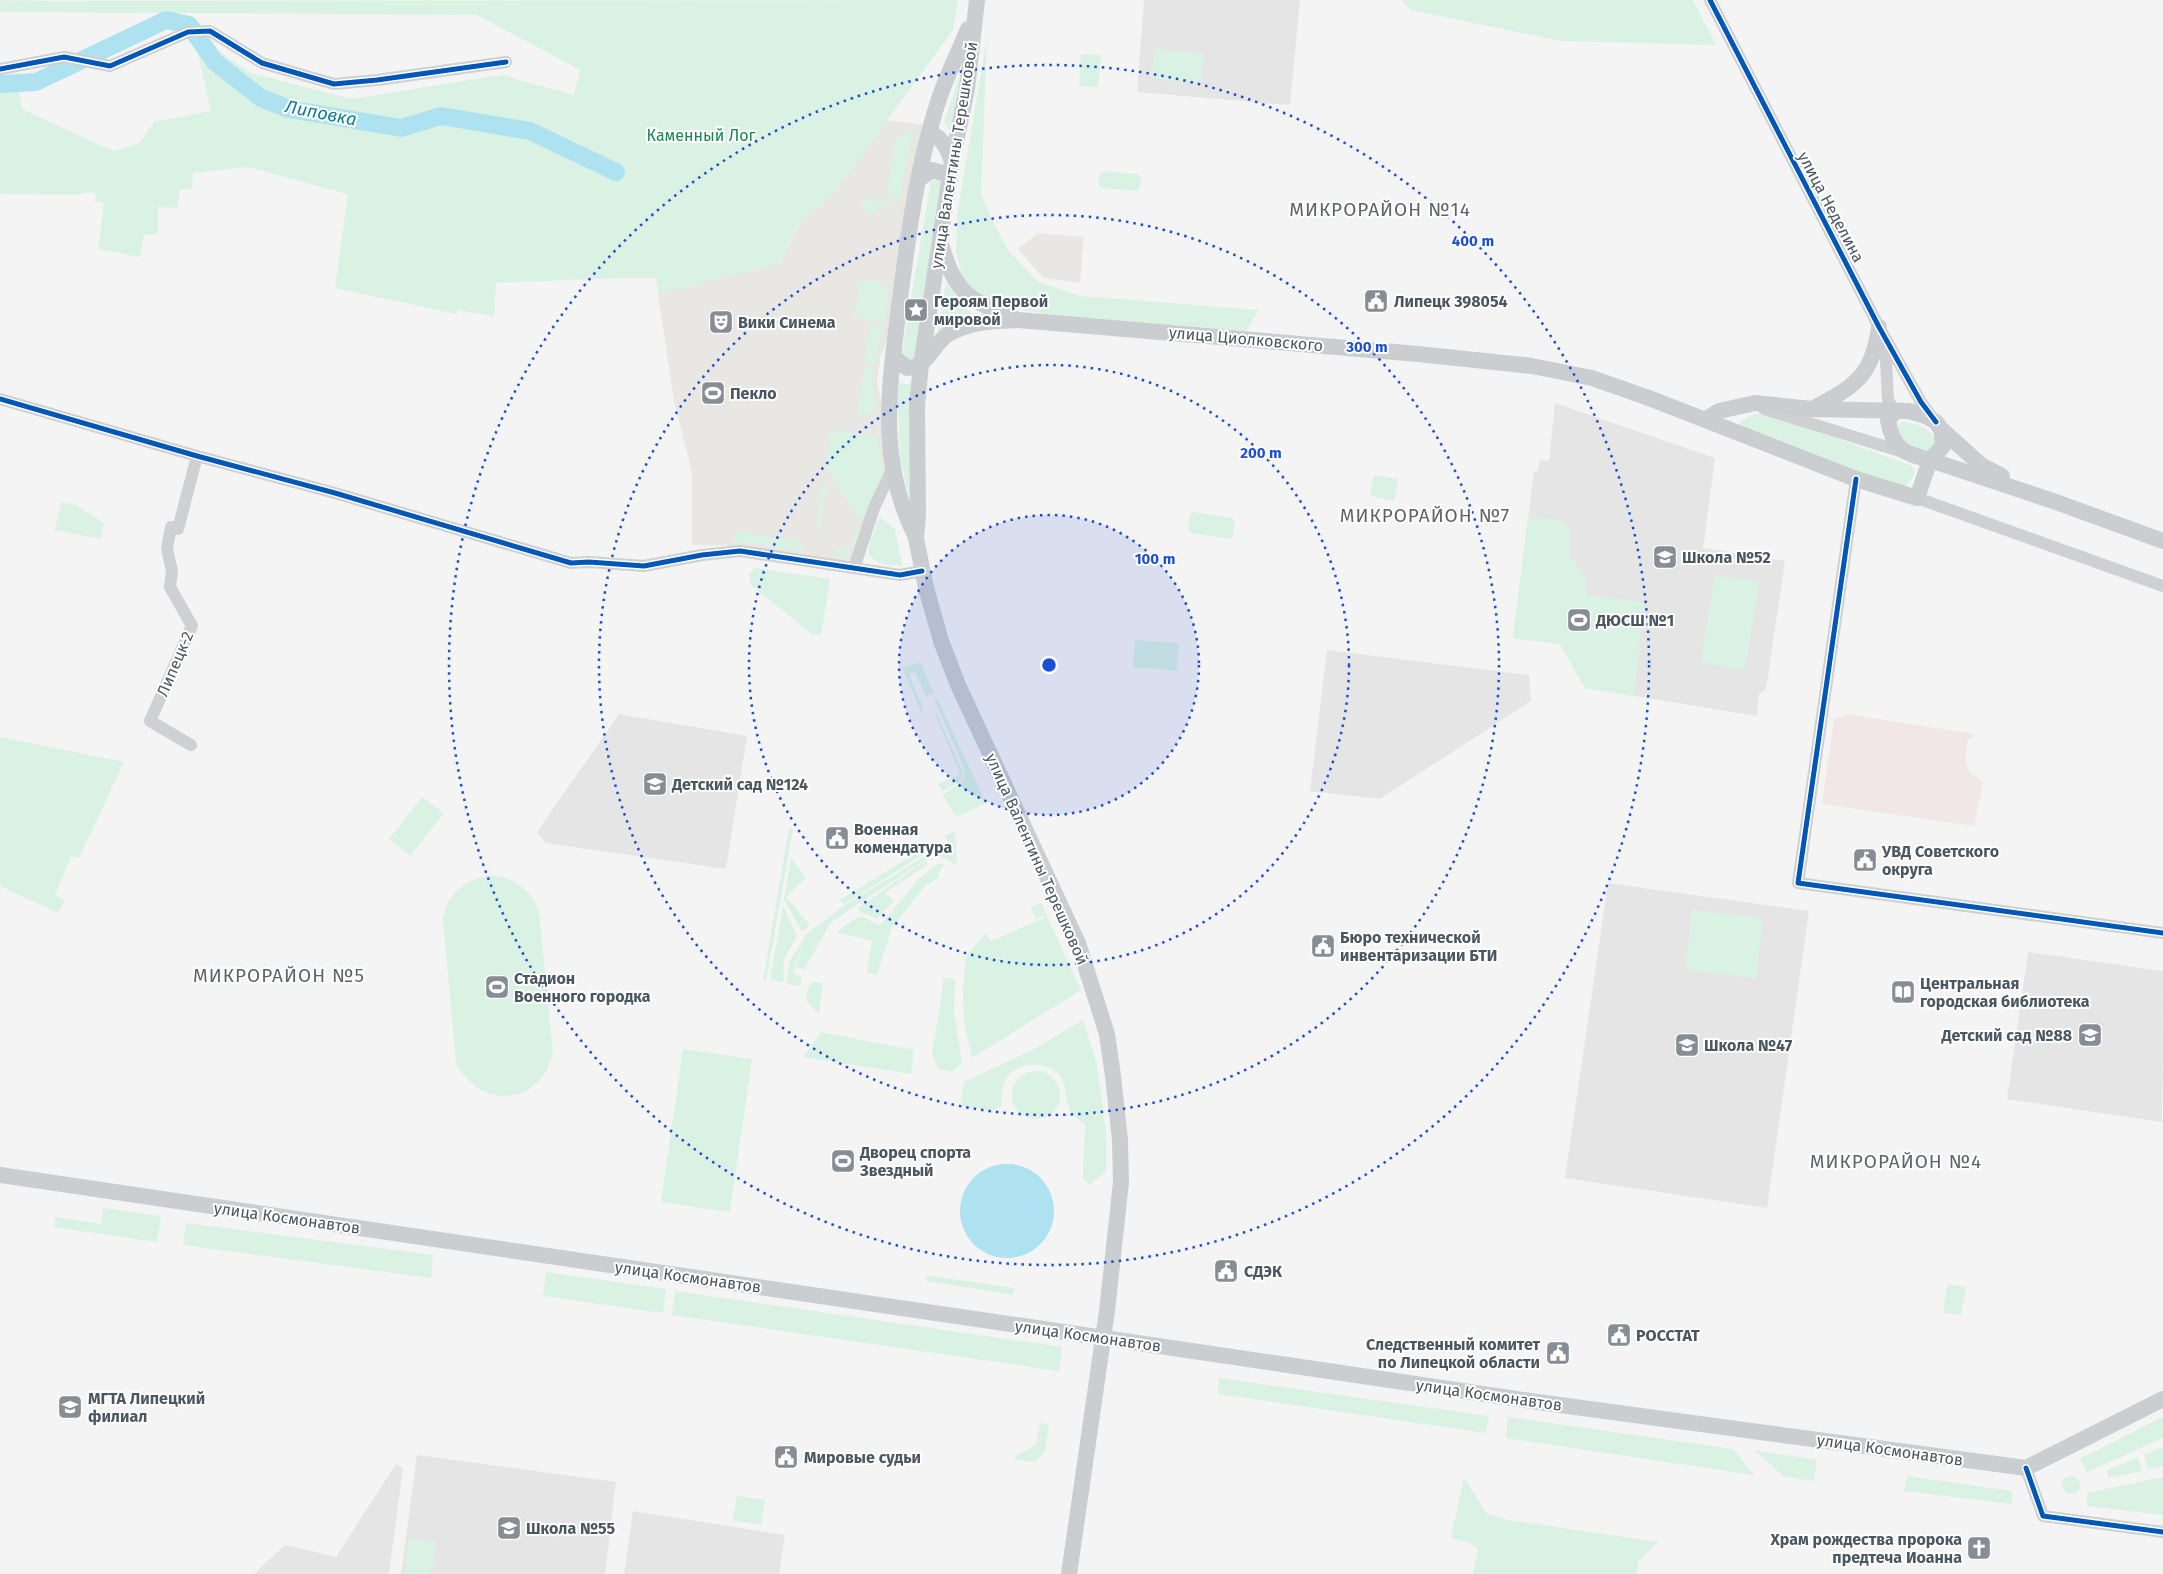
<svg xmlns="http://www.w3.org/2000/svg" width="2163" height="1574" viewBox="0 0 2163 1574" font-family="'Fira Sans',sans-serif">
<style>
.commercial{fill:#e8e7e3}
.education{fill:#e6e5e6}
.medical{fill:#f1e7e6}
.green{fill:#d9f2e3}
.water{fill:#aee2f0}
.lines{fill:none;stroke-linecap:round;stroke-linejoin:round}
.river{stroke:#aee2f0;stroke-width:18}
.minor{stroke:#ced0d2;stroke-width:12}
.major{stroke:#caced1;stroke-width:16}
.cycleway-casing{stroke:#fff;stroke-width:8}
.cycleway{stroke:#0057b8;stroke-width:5}
.ring{fill:none;stroke:#1d4ed8;stroke-width:2.5;stroke-dasharray:2.5 5}
.labels{text-anchor:middle;dominant-baseline:central;stroke-width:4;stroke-linejoin:round;paint-order:stroke}
.park-label{font-size:16px;fill:#17864f;stroke:#fff}
.street-label{font-size:16px;fill:#4a5661;stroke:#fff}
.poi-label{font-size:16px;font-weight:bold;fill:#4a5661;stroke:#fff;text-anchor:start}
.water-label{font-size:18px;font-style:italic;fill:#0c7c9b;stroke:#fff}
.quarter-label{font-size:19px;letter-spacing:1px;fill:#5f6368;stroke:#fff}
.centre{fill:#1d4ed8;stroke:#fff;stroke-width:2.5}
.ring-label{font-size:15px;text-anchor:middle;font-weight:bold;fill:#1d4ed8;stroke:#fff;stroke-width:4;stroke-linejoin:round;paint-order:stroke}
</style>
<rect width="100%" height="100%" fill="#f4f4f4"/>
<path class="commercial" d="M887,120L923,125L888,339L881,354L877,381L882,406L887,468L851,565L739,546L692,545V472L674,401L658,294L781,263L798,226L837,189Z
M1038,233L1084,237L1080,283L1043,278L1018,249Z"/>
<path class="education" d="M1144,0H1300L1290,105L1137,92Z
M1555,403L1715,458L1703,548L1785,561L1766,689L1759,694L1757,716L1585,688L1560,644L1513,638L1534,472L1538,471L1540,460L1549,461Z
M1327,650L1529,675L1531,701L1380,799L1310,791Z
M619,714L747,736L726,869L546,843L537,832Z
M1608,883L1809,911L1767,1208L1565,1178Z
M2028,952L2163,971L2162,1122L2007,1099Z
M417,1455L616,1482L605,1574H401Z
M396,1464L403,1468L389,1574H254L285,1545L336,1557Z
M633,1511L785,1535L779,1574H624Z"/>
<path class="medical" d="M1847,714L1974,734L1973,739H1968L1965,758L1969,772L1983,782L1974,826L1822,804L1834,719Z"/>
<path class="green" d="M0,0L46,1L958,0L953,30L837,189L798,226L781,263L658,294L656,278H616L496,283L494,316L459,310L457,314L335,288L348,194L247,167L193,173L192,188L180,190L177,208L158,207V234L144,235L140,257L98,249L104,203L95,201L96,194L89,192L77,195L0,194V82L16,74L22,109L113,151L139,143L154,122L211,111L197,50L204,41L251,73L351,99L502,75L574,95L580,70L477,15L0,12Z
M1401,0H1693L1716,45L1561,41L1411,10Z
M987,38L981,193L992,220L1008,250L1037,281L1081,296L1259,310L1246,331L1059,316L1010,308L972,291L963,278L956,252L957,215Z
M1155,49L1204,54L1201,83L1152,78Z
M1081,54L1101,55L1098,87L1079,86Z
M966,56L955,137L944,122Z
M912,133L899,202L886,195L897,137Z
M1103,171L1138,174L1141,178L1140,188L1137,191L1101,188L1098,184L1099,174Z
M935,180L941,181L914,358L908,359L903,357L902,351L931,182Z
M863,197L882,201L894,208L895,210L877,204L875,213L861,210Z
M861,280C897,280 888,293 885,321L854,317Z
M946,283L972,314L955,322L937,335Z
M870,324L884,325L874,364L864,363Z
M864,368H873L872,380L875,408L873,412L867,416L857,413Z
M897,382L905,384L915,383L913,515L900,456Z
M1761,413L1772,414L1912,466L1915,472C1911,483 1907,487 1895,487L1739,425C1743,418 1753,414 1761,413Z
M1901,422C1918,422 1944,433 1931,453L1901,443L1897,429Z
M832,429L876,437L884,471L880,487L862,521L835,485V479L825,465Z
M1374,475L1398,479L1394,501L1370,496Z
M823,483L827,486L820,530L816,529Z
M61,502L77,505L104,523L101,539L55,530Z
M1193,512L1232,518L1235,520L1233,536L1229,539L1191,533L1188,530L1190,515Z
M880,517L895,529L902,565C889,566 878,566 869,554C868,541 875,529 880,517Z
M1528,517L1561,521L1571,531L1569,553L1587,579L1585,595L1644,602L1634,696L1585,688L1560,644L1513,638Z
M859,524H861L854,552L846,558L835,557L833,552L839,548L851,551Z
M735,531L803,542L801,551L733,541Z
M755,568L830,579L821,635L812,634L750,584L749,574Z
M1715,575L1759,582L1745,670L1701,662Z
M1135,640L1179,643L1177,671L1133,667Z
M920,662L934,693L926,696L915,672L909,674L924,711L921,712L903,668Z
M937,698L986,803L959,816L954,815L943,794L963,782L965,770L934,699Z
M937,713L963,773C962,784 951,787 942,791L938,784L959,775L960,773L935,714Z
M0,737L124,762L79,858L71,856L55,895L65,900L58,913L0,886Z
M422,797L444,813L410,856L389,839Z
M789,828L793,829L766,981L763,980Z
M955,831L957,865L939,856L937,852L831,922L804,970L796,967L805,935L842,907L948,842L945,836Z
M935,841L938,845L843,905L840,900Z
M791,858L806,878L786,897L810,925L802,932L784,899Z
M925,861L928,864L885,893L894,901L877,919L860,912L858,908Z
M939,863L944,865L938,873L939,877L925,886L892,927L877,975L867,973L872,941L836,932L860,916L880,925L919,879Z
M489,875C513,877 530,888 539,911L553,1054C549,1063 547,1071 541,1079C514,1109 472,1096 456,1063L443,920C447,894 463,881 489,875Z
M1041,903L1081,990L972,1058L964,1022L963,986L966,956L986,933L991,941L1045,918L1043,915L1036,919L1031,907Z
M783,906L797,936L784,960L783,982L770,980Z
M1692,910L1763,918L1756,978L1686,970Z
M804,937L793,974L802,976L800,986L787,984L789,963Z
M943,978L955,979L954,1011L962,1062L952,1072L938,1069L932,1054L942,994Z
M813,982L823,983L819,1015L806,1001L808,987Z
M1083,1020L1097,1065L1106,1133V1171L1090,1185L1083,1179L1085,1124C1081,1121 1076,1119 1073,1115C1063,1103 1069,1083 1057,1073C1043,1060 1015,1062 1006,1079C1002,1087 1002,1097 1001,1106L994,1111L960,1106L964,1082L1034,1049Z
M821,1032L914,1050L911,1074L803,1057Z
M683,1049L752,1059L730,1212L661,1202Z
M1012 1095a24 24 0 1 1 48 0a24 24 0 1 1-48 0Z
M103,1208L161,1216L157,1242L54,1227L55,1217L101,1224Z
M186,1223L433,1255L431,1278L183,1245Z
M546,1272L666,1289L663,1313L543,1296Z
M926,1275L1014,1288L1013,1295L926,1281Z
M1947,1284L1966,1287L1961,1315L1943,1313Z
M675,1291L1062,1347L1059,1371L672,1315Z
M1219,1378L1489,1416L1486,1433L1218,1394Z
M1508,1417L1733,1449L1754,1475L1506,1438Z
M2163,1417V1438L2087,1472L2080,1459Z
M1040,1423L1049,1424L1045,1451L1035,1462L1015,1460V1456L1036,1445Z
M2163,1447V1466L2148,1469L2144,1455Z
M1754,1450L1817,1460L1814,1481L1783,1476Z
M2138,1457L2142,1471L2109,1478L2106,1471Z
M1907,1476L2012,1491V1504L1904,1491Z
M2062 1485a9 9 0 1 1 18 0a9 9 0 1 1-18 0Z
M1464,1477L1486,1513L1509,1520L1658,1542L1639,1560L1636,1574H1473L1478,1549L1469,1543L1451,1538Z
M2163,1477V1515L2087,1506V1493Z
M737,1496L765,1500L761,1525L733,1520Z
M409,1539L436,1542L431,1574H404Z"/>
<path class="water" d="M960 1211a47 47 0 1 1 94 0a47 47 0 1 1-94 0Z"/>
<g class="lines">
<path class="river" d="M0,84L36,82L166,20L189,25L215,62L261,98L289,109L401,128L441,116L530,131L616,172"/>
<path class="minor" d="M1710,0L1879,327L1921,402L1934,420
M0,69L64,57L110,66L188,32L210,31L262,63L334,84L377,80L506,62
M1882,339L1886,360L1888,400L1895,412
M0,399L197,456L335,493L571,563L589,562L644,566L702,555L740,551L900,575L922,571
M1764,409L1903,452
M1856,479L1798,883L2163,933
M1917,498L2163,586
M854,568L874,508L893,467
M191,745L150,721L192,626L170,587L172,571L167,549L171,527L178,529L197,456
M2026,1468L2043,1516L2163,1532"/>
<path class="major" d="M977,0L967,89L952,161L921,365L917,405L918,515L916,538L926,588L941,641L958,685L1078,943L1107,1034L1113,1076L1120,1140L1121,1182L1107,1311L1069,1574
M930,132C943,139 947,148 952,161
M918,180L932,170L943,173L950,179
M942,247C955,294 971,301 1014,318
M893,356L907,368C929,367 933,342 950,333C972,321 994,321 1018,320L1418,354L1532,366L1592,378L1649,398L1856,479L1917,498L1930,460L2056,502L2163,541
M1812,409C1854,387 1873,376 1879,327
M1705,420L1719,411L1755,403L1812,409L1909,411L1926,416L1936,422L1941,429L1943,446L1930,460C1903,453 1893,449 1888,420L1895,412
M1941,429L1981,465L2002,476
M916,537C877,462 889,388 899,307C908,236 917,164 940,96C948,73 959,51 968,29
M0,1175L1538,1402L2026,1468L2163,1399"/>
<defs>
<path id="cycleway" d="M1710,0L1879,327L1921,402L1936,422
M0,69L64,57L110,66L188,32L210,31L262,63L334,84L377,80L506,62
M0,399L197,456L335,493L571,563L589,562L644,566L702,555L740,551L900,575L922,571
M1856,479L1798,883L2163,933
M2026,1468L2043,1516L2163,1532"/>
</defs>
<use href="#cycleway" class="cycleway-casing"/>
<use href="#cycleway" class="cycleway"/>
</g>
<circle cx="1049" cy="665" r="150" fill="#1d4ed8" fill-opacity=".12"/>
<g class="ring">
<circle cx="1049" cy="665" r="150"/>
<circle cx="1049" cy="665" r="300"/>
<circle cx="1049" cy="665" r="450"/>
<circle cx="1049" cy="665" r="600"/>
</g>
<defs>
<symbol id="civic-square" viewBox="-11 -11 22 22"><rect x="-9" y="-9" width="18" height="18" rx="4" fill="#868d94" stroke="#fff"/><path d="M-.6-6.5H3V-4.5H.6V-3L4-1V1h2V6H-6V1h2V-1L-.6-3ZM-1.2 2.5V6h2.4V2.5Z" fill="#fff"/></symbol>
<symbol id="sight-square" viewBox="-11 -11 22 22"><rect x="-9" y="-9" width="18" height="18" rx="4" fill="#868d94" stroke="#fff"/><path d="M0-6L1.8-2.2L6-1.7L2.9 1.2L3.7 5.4L0 3.3L-3.7 5.4L-2.9 1.2L-6-1.7L-1.8-2.2Z" fill="#fff"/></symbol>
<symbol id="theatre-square" viewBox="-11 -11 22 22"><rect x="-9" y="-9" width="18" height="18" rx="4" fill="#868d94" stroke="#fff"/><path d="M-5-5.5Q0-4 5-5.5V0Q5 5 0 6Q-5 5-5 0ZM-3.3-2.5H-1v1.5H-3.3ZM1-2.5H3.3v1.5H1ZM-2.8 1Q0 5.5 2.8 1Z" fill="#fff"/></symbol>
<symbol id="stadium-square" viewBox="-11 -11 22 22"><rect x="-9" y="-9" width="18" height="18" rx="4" fill="#868d94" stroke="#fff"/><path d="M0-5a6.5 5 0 1 0 0 10a6.5 5 0 1 0 0-10ZM-3.5-1.8h7v3.6h-7Z" fill="#fff"/></symbol>
<symbol id="school-square" viewBox="-11 -11 22 22"><rect x="-9" y="-9" width="18" height="18" rx="4" fill="#868d94" stroke="#fff"/><path d="M0-5L7-2L0 1L-7-2ZM-4 1L0 2.5L4 1V4Q0 6-4 4Z" fill="#fff"/></symbol>
<symbol id="library-square" viewBox="-11 -11 22 22"><rect x="-9" y="-9" width="18" height="18" rx="4" fill="#868d94" stroke="#fff"/><path d="M-6-4Q-3-5.5-.7-3.5V5Q-3 3-6 4ZM6-4Q3-5.5 .7-3.5V5Q3 3 6 4Z" fill="#fff"/></symbol>
<symbol id="university-square" viewBox="-11 -11 22 22"><rect x="-9" y="-9" width="18" height="18" rx="4" fill="#868d94" stroke="#fff"/><path d="M0-5L7-2L0 1L-7-2ZM-4 1L0 2.5L4 1V4Q0 6-4 4Z" fill="#fff"/></symbol>
<symbol id="church-square" viewBox="-11 -11 22 22"><rect x="-9" y="-9" width="18" height="18" rx="4" fill="#868d94" stroke="#fff"/><path d="M-1.2-6h2.4v3.5h3.3v2.4h-3.3V6h-2.4V-.1h-3.3v-2.4h3.3Z" fill="#fff"/></symbol>
</defs>
<g fill-rule="evenodd">
<use href="#civic-square" x="1362" y="287" width="28" height="28"/>
<use href="#sight-square" x="902" y="296" width="28" height="28"/>
<use href="#theatre-square" x="707" y="308" width="28" height="28"/>
<use href="#stadium-square" x="699" y="379" width="28" height="28"/>
<use href="#school-square" x="1651" y="543" width="28" height="28"/>
<use href="#stadium-square" x="1565" y="606" width="28" height="28"/>
<use href="#school-square" x="641" y="770" width="28" height="28"/>
<use href="#civic-square" x="823" y="824" width="28" height="28"/>
<use href="#civic-square" x="1851" y="846" width="28" height="28"/>
<use href="#civic-square" x="1309" y="932" width="28" height="28"/>
<use href="#stadium-square" x="483" y="973" width="28" height="28"/>
<use href="#library-square" x="1889" y="978" width="28" height="28"/>
<use href="#school-square" x="2076" y="1021" width="28" height="28"/>
<use href="#school-square" x="1673" y="1031" width="28" height="28"/>
<use href="#stadium-square" x="829" y="1147" width="28" height="28"/>
<use href="#civic-square" x="1212" y="1257" width="28" height="28"/>
<use href="#civic-square" x="1605" y="1321" width="28" height="28"/>
<use href="#civic-square" x="1544" y="1339" width="28" height="28"/>
<use href="#university-square" x="56" y="1393" width="28" height="28"/>
<use href="#civic-square" x="772" y="1443" width="28" height="28"/>
<use href="#school-square" x="495" y="1514" width="28" height="28"/>
<use href="#church-square" x="1965" y="1534" width="28" height="28"/>
</g>
<g class="labels">
<g class="park-label">
<text x="701" y="135">Каменный Лог</text>
</g>
<g class="street-label">
<text transform="translate(954 155) rotate(-81)">улица Валентины Терешковой</text>
<text transform="translate(1831 207) rotate(62)">улица Неделина</text>
<text transform="translate(1246 339) rotate(5)">улица Циолковского</text>
<text transform="translate(175 664) rotate(-67)">Липецк-2</text>
<text transform="translate(1037 859) rotate(66)">улица Валентины Терешковой</text>
<text transform="translate(287 1218) rotate(8)">улица Космонавтов</text>
<text transform="translate(688 1277) rotate(8)">улица Космонавтов</text>
<text transform="translate(1088 1336) rotate(8)">улица Космонавтов</text>
<text transform="translate(1489 1395) rotate(8)">улица Космонавтов</text>
<text transform="translate(1890 1450) rotate(8)">улица Космонавтов</text>
</g>
<g class="poi-label">
<text x="934" y="301">Героям Первой<tspan x="934" dy="18">мировой</tspan></text>
<text x="1394" y="301">Липецк 398054</text>
<text x="738" y="322">Вики Синема</text>
<text x="730" y="393">Пекло</text>
<text x="1682" y="557">Школа №52</text>
<text x="1596" y="620">ДЮСШ №1</text>
<text x="672" y="784">Детский сад №124</text>
<text x="854" y="829">Военная<tspan x="854" dy="18">комендатура</tspan></text>
<text x="1882" y="851">УВД Советского<tspan x="1882" dy="18">округа</tspan></text>
<text x="1340" y="937">Бюро технической<tspan x="1340" dy="18">инвентаризации БТИ</tspan></text>
<text x="514" y="978">Стадион<tspan x="514" dy="18">Военного городка</tspan></text>
<text x="1920" y="983">Центральная<tspan x="1920" dy="18">городская библиотека</tspan></text>
<text x="2072" y="1035" text-anchor="end">Детский сад №88</text>
<text x="1704" y="1045">Школа №47</text>
<text x="860" y="1152">Дворец спорта<tspan x="860" dy="18">Звездный</tspan></text>
<text x="1244" y="1271">СДЭК</text>
<text x="1636" y="1335">РОССТАТ</text>
<text x="1540" y="1344" text-anchor="end">Следственный комитет<tspan x="1540" dy="18">по Липецкой области</tspan></text>
<text x="88" y="1398">МГТА Липецкий<tspan x="88" dy="18">филиал</tspan></text>
<text x="804" y="1457">Мировые судьи</text>
<text x="526" y="1528">Школа №55</text>
<text x="1962" y="1539" text-anchor="end">Храм рождества пророка<tspan x="1962" dy="18">предтеча Иоанна</tspan></text>
</g>
<g class="water-label">
<text transform="translate(321 113) rotate(11)">Липовка</text>
</g>
<g class="quarter-label">
<text x="1380" y="209">МИКРОРАЙОН №14</text>
<text x="1425" y="515">МИКРОРАЙОН №7</text>
<text x="279" y="975">МИКРОРАЙОН №5</text>
<text x="1896" y="1161">МИКРОРАЙОН №4</text>
</g>
</g>
<circle cx="1049" cy="665" r="8" class="centre"/>
<g class="ring-label">
<text x="1473" y="246">400 m</text>
<text x="1367" y="352">300 m</text>
<text x="1261" y="458">200 m</text>
<text x="1155" y="564">100 m</text>
</g>
</svg>
